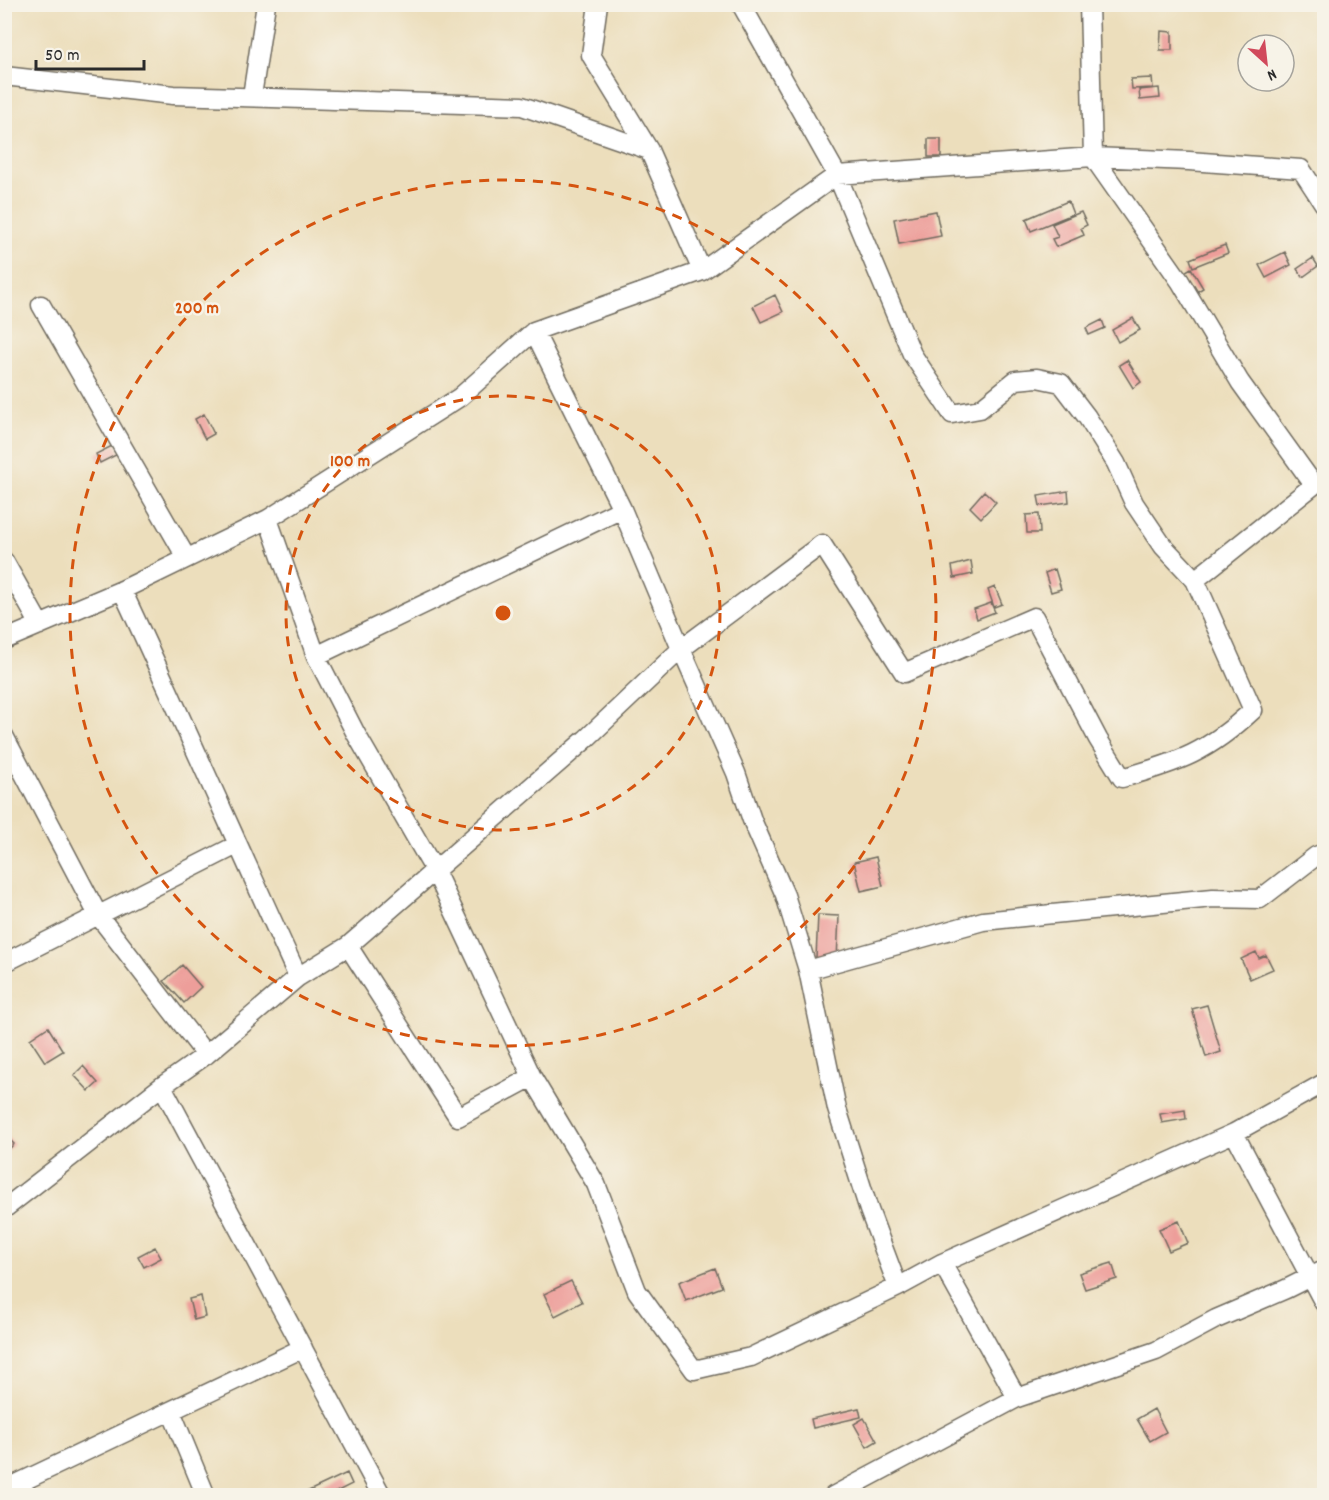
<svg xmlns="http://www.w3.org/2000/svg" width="1329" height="1500" viewBox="0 0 1329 1500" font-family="Dekko,sans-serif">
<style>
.building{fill:#ed9e9a}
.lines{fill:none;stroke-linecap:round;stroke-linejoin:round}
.minor-casing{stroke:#6f6a5e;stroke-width:21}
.minor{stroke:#fff;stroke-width:18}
.ring{fill:none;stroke:#d5540f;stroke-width:3;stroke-dasharray:10 8}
.centre{fill:#d5540f;stroke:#f7f3e8;stroke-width:3}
.ring-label{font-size:18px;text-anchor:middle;font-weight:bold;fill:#d5540f;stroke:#f7f3e8;stroke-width:5;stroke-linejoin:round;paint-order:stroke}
</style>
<rect width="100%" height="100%" fill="#f7f3e8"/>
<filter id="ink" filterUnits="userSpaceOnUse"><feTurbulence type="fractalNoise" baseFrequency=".0167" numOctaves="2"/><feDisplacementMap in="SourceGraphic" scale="12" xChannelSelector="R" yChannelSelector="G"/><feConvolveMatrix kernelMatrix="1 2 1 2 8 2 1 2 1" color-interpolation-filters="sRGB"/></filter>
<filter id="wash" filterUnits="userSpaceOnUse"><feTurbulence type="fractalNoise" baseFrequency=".008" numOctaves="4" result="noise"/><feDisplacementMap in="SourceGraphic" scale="24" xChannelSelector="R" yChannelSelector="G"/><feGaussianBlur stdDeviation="1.35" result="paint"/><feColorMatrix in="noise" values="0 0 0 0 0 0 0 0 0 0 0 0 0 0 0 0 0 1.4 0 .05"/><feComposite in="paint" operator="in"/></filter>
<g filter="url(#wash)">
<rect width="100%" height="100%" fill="#ecdebc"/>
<g id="blocks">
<path class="building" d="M1161,31L1172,32V50H1160Z
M1152,78L1153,88L1132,89L1131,79Z
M1159,88L1160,98L1140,100L1139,90Z
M928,139H941V157H928Z
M1068,201L1073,214L1031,231L1026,219Z
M936,211L941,236L899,244L894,219Z
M1081,212L1087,225L1081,228L1084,235L1056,247L1052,239L1058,237L1052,224Z
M1225,245L1228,253L1193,267L1190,259Z
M1285,252L1291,265L1266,278L1259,265Z
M1313,258L1318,266L1303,277L1297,269Z
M1191,268L1203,288L1195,293L1183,273Z
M775,295L783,312L761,322L753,306Z
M1133,318L1140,330L1118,342L1112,330Z
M1102,320L1105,328L1089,335L1086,328Z
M1127,360L1141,382L1133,388L1119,365Z
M204,414L214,434L205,439L195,419Z
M116,444L120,453L100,463L96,454Z
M984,491L996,502L981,518L970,507Z
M1068,491L1069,502L1040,506L1038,496Z
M1039,514L1040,533H1027L1026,515Z
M971,561L973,574L954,578L952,566Z
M1055,569L1061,589L1051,592L1045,573Z
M995,587L1002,604L994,607L988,590Z
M991,603L995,612L977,619L974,609Z
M876,857L883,886L861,891L854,862Z
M818,915L839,916L837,959L816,958Z
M1256,952L1259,958L1266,955L1273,969L1250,979L1241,959Z
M182,965L201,987L184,1003L164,981Z
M1207,1005L1221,1052L1206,1057L1192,1009Z
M48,1027L63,1051L45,1062L30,1039Z
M83,1066L98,1083L89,1091L74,1075Z
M1185,1110L1186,1119L1162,1123L1160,1114Z
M4,1134L14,1144L4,1154Z
M1179,1221L1188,1243L1169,1251L1159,1229Z
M155,1247L161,1258L144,1267L138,1256Z
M1112,1263L1117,1279L1085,1289L1079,1273Z
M715,1268L722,1287L686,1301L679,1282Z
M571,1281L582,1302L555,1316L544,1294Z
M201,1296L205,1317L194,1320L189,1299Z
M859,1408L861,1417L813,1428L811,1419Z
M1154,1409L1166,1432L1150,1441L1137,1419Z
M864,1418L877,1441L867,1447L854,1424Z
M347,1473L352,1484L328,1496H298Z"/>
</g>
</g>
<g filter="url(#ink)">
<use href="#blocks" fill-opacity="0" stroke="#6f6a5e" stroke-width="1.5"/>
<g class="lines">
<defs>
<path id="minor" d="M598,4L591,55L649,150L702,271
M1089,4L1093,157L1180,281L1240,382L1314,485L1195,580
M4,76L173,95L522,106L649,150
M252,96L266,4
M41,305L186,557
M534,331L622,509L681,649L736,773L752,820L785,895L808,970
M268,519L316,656L622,509
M4,561L40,625
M122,590C182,718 239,848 298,977
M4,640L122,590L268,519L460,397L534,331L702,271L837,175L1093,157L1189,161L1301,169L1324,204
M316,656L356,734L435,871L532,1077L596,1184L637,1291L694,1370L751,1357L898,1287L869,1210L837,1109L808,970L983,921L1213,898L1260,899L1316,856L1324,853
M4,736L98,915L206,1055
M348,946L458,1117L532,1077
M4,963L237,845
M162,1086L382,1496
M1234,1133L1324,1303
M4,1209L162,1086L206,1055L298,977L348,946L586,739L681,649L822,544L904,673L1034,617L1098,739L1122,778C1180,762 1208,752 1253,710L1195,580L1163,546L1134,503L1116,463L1087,417L1061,383L1037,378L1016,380L980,409L952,414L912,354L837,175L741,4
M942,1263L1017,1398
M898,1287L942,1263L1234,1133L1324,1083
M171,1411L206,1496
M4,1490L303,1348
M833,1496L1017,1398L1156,1351L1216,1319L1286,1289L1324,1270"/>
</defs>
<use href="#minor" class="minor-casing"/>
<use href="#minor" class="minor"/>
</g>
</g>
<g class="ring">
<circle cx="503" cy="613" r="217"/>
<circle cx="503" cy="613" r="433"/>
</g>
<circle cx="503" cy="613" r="9" class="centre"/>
<g class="ring-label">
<text x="197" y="313">200 m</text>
<text x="350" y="466">100 m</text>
</g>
<rect width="1329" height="1500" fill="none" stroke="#f7f3e8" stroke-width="24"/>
<g transform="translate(1266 63) rotate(153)"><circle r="28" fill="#f7f3e8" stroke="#a5a39c" stroke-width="1.5"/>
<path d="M0-4.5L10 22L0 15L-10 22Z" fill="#d1495b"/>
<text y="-9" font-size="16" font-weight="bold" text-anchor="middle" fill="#2b2b2b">N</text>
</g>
<path d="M36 60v9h108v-9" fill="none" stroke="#2b2b2b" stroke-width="3"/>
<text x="45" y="60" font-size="18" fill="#2b2b2b" stroke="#f7f3e8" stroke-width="4.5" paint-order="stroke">50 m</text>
</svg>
